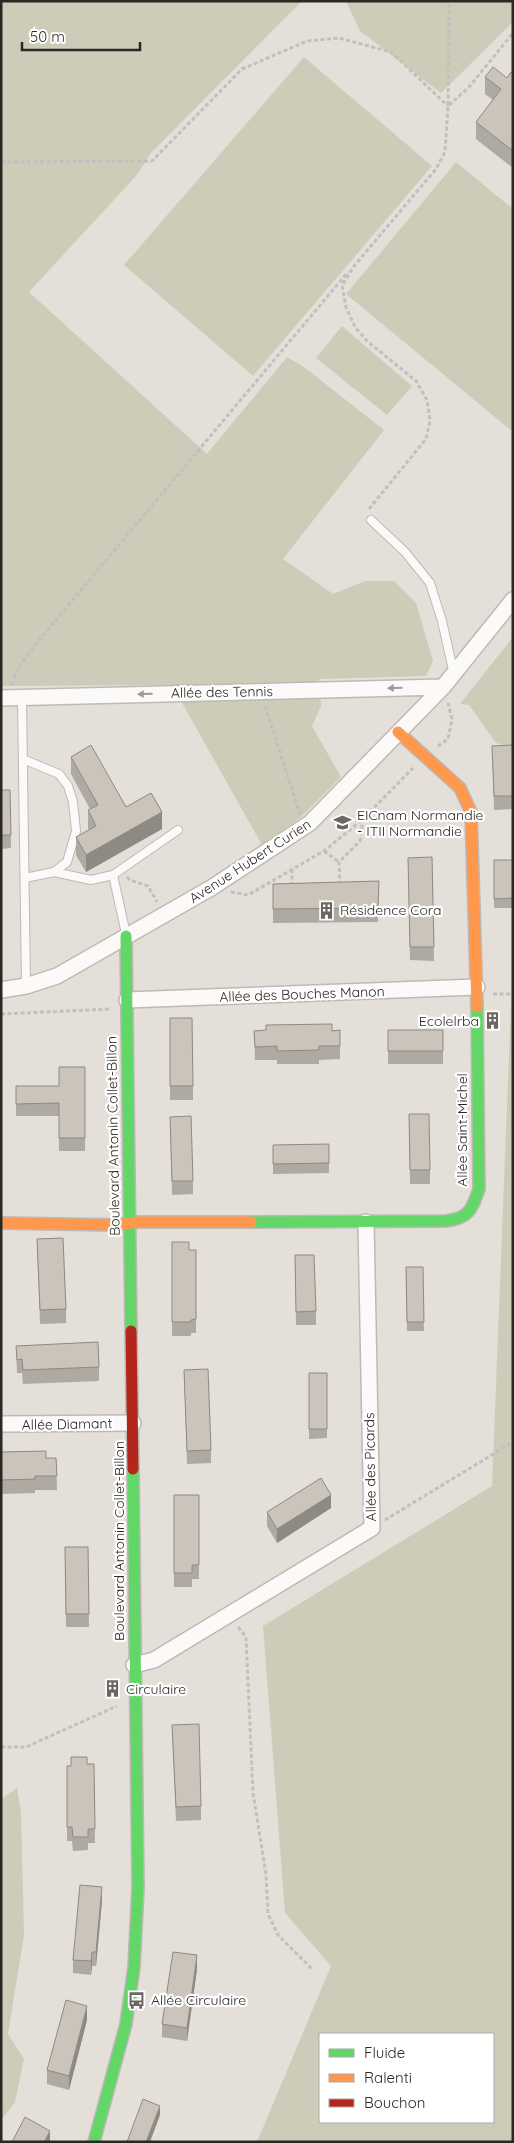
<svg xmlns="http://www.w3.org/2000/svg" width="514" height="2143" viewBox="0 0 514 2143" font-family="Quicksand,sans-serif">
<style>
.green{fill:#cdccb9;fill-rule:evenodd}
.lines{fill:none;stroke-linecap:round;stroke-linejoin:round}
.lane-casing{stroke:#beb9b5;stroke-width:10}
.street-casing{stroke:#beb9b5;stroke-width:18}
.fast-casing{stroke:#beb9b5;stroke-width:14}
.slow-casing{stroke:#beb9b5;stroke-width:14}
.jam-casing{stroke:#beb9b5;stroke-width:14}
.path{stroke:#c1c0be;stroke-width:3;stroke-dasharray:4 2.5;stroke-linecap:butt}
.lane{stroke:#fbfaf9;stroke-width:8}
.street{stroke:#fbfaf9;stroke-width:15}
.fast{stroke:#63d668;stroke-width:11}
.slow{stroke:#ff974d;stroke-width:11}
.jam{stroke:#b3261e;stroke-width:11}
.wall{fill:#aea9a1}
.shaded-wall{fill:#8d8983}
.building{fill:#cac4bb;stroke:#8d8983}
.oneway{fill:#9d9b99}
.labels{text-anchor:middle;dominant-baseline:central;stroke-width:4.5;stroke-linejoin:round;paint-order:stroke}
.street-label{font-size:14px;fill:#2b2723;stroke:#fff}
.poi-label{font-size:14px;fill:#2b2723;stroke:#fff;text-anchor:start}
</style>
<rect width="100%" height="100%" fill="#e4dfd9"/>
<path class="green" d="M1,1H302L151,153L136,176L29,292L207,454L287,357L304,367L384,430L283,559L333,594L365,581H394L416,603L433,661L426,676L319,679L321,706L312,726L341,777L301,817L262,845L172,685L1,686Z
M346,1H513V22L441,93L360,31Z
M304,57L432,166L253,376L124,265Z
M456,162L513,209V432L346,294Z
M342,326L412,386L387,415L316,358Z
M513,637V747L496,743L469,705L460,704Z
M513,954V2142H257L331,1966L285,1913L263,1626L492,1486ZM320,2034H493V2122H320Z
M17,1788L21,1812L24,1935L8,2034L24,2059L15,2102L1,2120V1799Z"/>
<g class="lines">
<defs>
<path id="lane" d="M371,520L405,552L430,583L442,621L454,674
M22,697L26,986
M23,759L59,774L68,786L73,802L76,831L67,862L54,872L25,878
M54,872L91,880L113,875L178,830
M113,875L126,934"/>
<path id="street" d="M1,698L443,687
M1,990L26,986L57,976L211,888L310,823L443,687L513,600
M127,1000L477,987
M1,1424L133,1423
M134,1665L154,1660L372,1528L366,1222"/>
<path id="fast" d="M126,936L131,1331
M251,1222L445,1221C469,1219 472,1209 479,1189L477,1007
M94,2142L126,2024L134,1967L138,1888L133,1469"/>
<path id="slow" d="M398,732L460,788L471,812L477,1007
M1,1223L116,1225L139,1222H251"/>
<path id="jam" d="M131,1331L133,1469"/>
</defs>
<use href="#lane" class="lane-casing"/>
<use href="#street" class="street-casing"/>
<use href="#fast" class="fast-casing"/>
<use href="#slow" class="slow-casing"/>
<use href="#jam" class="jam-casing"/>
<path class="path" d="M448,105L449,1
M1,162L152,161L242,69L307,41L339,38L391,52L448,106
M369,509L426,439L430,421L427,400L416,381L367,341L355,327L346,307L342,285L354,266L436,169L445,152L448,106L469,87L513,33
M12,685L17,670L35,645L348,272
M265,706L300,814
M438,746L448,739L452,719L448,703
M324,851L339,862
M292,869V886
M127,877L130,880L148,886L157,902
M340,885L339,862L360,841L363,819L413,768
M231,892L248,895L324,851L362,820
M493,994H513
M1,1014L111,1009
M385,1520L513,1442
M238,1627L246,1637L253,1793L266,1874L268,1914L278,1935L313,1970
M1,1747H26L117,1706"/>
<use href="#lane" class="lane"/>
<use href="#street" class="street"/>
<use href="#fast" class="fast"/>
<use href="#slow" class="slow"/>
<use href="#jam" class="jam"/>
</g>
<path class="wall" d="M513,73V168L476,139V122L493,100L485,94V77L507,78Z
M513,745V809L494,810L492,746Z
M71,757L126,807L162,829L86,872L76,855V837L89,830L88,828V810L90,809L71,774Z
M1,790H10L11,848L1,849Z
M432,857L434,961L410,960L408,858Z
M494,860H513V908H494Z
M379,881L378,922L273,923V884Z
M170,1018L193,1086V1100H170Z
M388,1030H443V1064H388Z
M254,1031H332L340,1046V1059L319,1060V1064H277V1060H255Z
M85,1067V1151H59V1116H16V1086H59Z
M409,1114L430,1170V1184H410Z
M170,1117L193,1181V1194L172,1195Z
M329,1144V1173L273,1174V1145Z
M37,1239L66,1309V1323L40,1324Z
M172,1242L189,1250H196V1333H191V1336H172Z
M295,1255L316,1311V1325H296Z
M406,1267H423L424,1331H407Z
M16,1346L99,1367V1381L23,1384L22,1373H17Z
M184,1370L211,1450V1463L187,1464Z
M309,1373H327V1438L309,1439Z
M1,1452L46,1458H56L57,1490H35V1493L1,1494Z
M174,1495H199V1579H192V1587H174Z
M331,1508L277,1543L267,1526V1512Z
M65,1547H88L89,1627H66Z
M172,1725L201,1806V1820L176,1821Z
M87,1764H94L95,1843H88V1850L73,1851L72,1841H67V1766Z
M102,1901L96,1966H92L91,1975L73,1973V1960Z
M197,1969L187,2041L162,2037V2024Z
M87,2020L69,2090L47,2084V2070Z"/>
<path class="shaded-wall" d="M162,812V829L86,872V855Z
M331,1495V1508L277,1543V1529Z
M102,1887V1901L96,1966V1952Z
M92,1952V1966L91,1975V1961Z
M197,1955V1969L187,2041V2028Z
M87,2006V2020L69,2090V2076Z
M160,2106V2115L150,2142H146Z
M50,2131V2142H44Z"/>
<path class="building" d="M493,67L507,78L511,72L513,73V151L476,122L501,89L485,77Z
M91,745L126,807L151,793L162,812L86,855L76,837L96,826L88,810L98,805L71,757Z
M513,745V796H494L492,746Z
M1,790H10L11,835H1Z
M432,857L434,947H410L408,858Z
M494,860H513V898L494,899Z
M379,881L378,908L273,909V884Z
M170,1018H192L193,1086H170Z
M332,1024V1031L340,1030V1046H319V1050L277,1051V1046L255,1047L254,1031L266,1030V1025Z
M388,1030H443V1051H388Z
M59,1067H85V1138H59V1103L16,1104V1086H59Z
M409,1114H429L430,1170H410Z
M191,1116L193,1181H172L170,1117Z
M329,1144V1163L273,1164V1145Z
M63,1238L66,1309L40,1310L37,1239Z
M172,1242H189V1250H196V1319L191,1320V1322H172Z
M295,1255H314L316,1311L296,1312Z
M406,1267H423L424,1322H407Z
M98,1342L99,1367L23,1370L22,1359L17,1360L16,1346Z
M208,1369L211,1450L187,1451L184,1370Z
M309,1373H327V1429H309Z
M46,1451V1458H56L57,1476H35V1479L1,1480V1452Z
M321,1478L331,1495L277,1529L267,1512Z
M174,1495H199V1565H192V1573H174Z
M65,1547H88L89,1614H66Z
M199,1724L201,1806L176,1807L172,1725Z
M71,1757H87V1764H94L95,1829H88V1837H73L72,1827H67V1766H71Z
M80,1885L102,1887L96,1952H92L91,1961L73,1960Z
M173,1952L197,1955L187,2028L162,2024Z
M66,2000L87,2006L69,2076L47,2070Z
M143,2099L160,2106L146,2142H127Z
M25,2117L50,2131L44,2142H12Z"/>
<defs><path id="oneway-solid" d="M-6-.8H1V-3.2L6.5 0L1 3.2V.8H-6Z" transform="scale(1.25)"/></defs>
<g class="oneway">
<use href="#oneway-solid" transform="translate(395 688) rotate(179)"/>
<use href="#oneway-solid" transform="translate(145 694) rotate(179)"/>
</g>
<defs>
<symbol id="university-bare" viewBox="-9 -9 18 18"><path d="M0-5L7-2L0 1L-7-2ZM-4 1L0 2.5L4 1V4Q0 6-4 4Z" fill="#6c6763" stroke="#fff" stroke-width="2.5" paint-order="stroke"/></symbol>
<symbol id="building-bare" viewBox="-9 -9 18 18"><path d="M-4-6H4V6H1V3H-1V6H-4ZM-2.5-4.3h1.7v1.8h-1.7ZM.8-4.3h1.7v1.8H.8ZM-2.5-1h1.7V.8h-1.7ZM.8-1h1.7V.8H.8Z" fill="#6c6763" stroke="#fff" stroke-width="2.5" paint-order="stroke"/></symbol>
<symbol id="bus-bare" viewBox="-9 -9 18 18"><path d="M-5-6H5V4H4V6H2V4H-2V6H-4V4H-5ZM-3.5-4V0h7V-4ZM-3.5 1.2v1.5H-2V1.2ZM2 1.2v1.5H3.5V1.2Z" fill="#6c6763" stroke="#fff" stroke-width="2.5" paint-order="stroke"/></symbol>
</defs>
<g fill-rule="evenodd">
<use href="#university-bare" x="330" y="810" width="25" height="25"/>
<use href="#building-bare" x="314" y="898" width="25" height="25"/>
<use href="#building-bare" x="480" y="1008" width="25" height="25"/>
<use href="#building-bare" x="100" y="1676" width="25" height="25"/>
<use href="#bus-bare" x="124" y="1988" width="25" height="25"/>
</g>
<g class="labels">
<g class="street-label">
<text transform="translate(222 692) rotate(-1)">Allée des Tennis</text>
<text transform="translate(250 861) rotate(-33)">Avenue Hubert Curien</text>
<text transform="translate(302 994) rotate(-2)">Allée des Bouches Manon</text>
<text transform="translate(462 1130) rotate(-90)">Allée Saint-Michel</text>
<text transform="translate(113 1136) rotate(-91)">Boulevard Antonin Collet-Billon</text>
<text transform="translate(67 1424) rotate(-1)">Allée Diamant</text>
<text transform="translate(370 1467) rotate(-91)">Allée des Picards</text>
<text transform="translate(119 1541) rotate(-90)">Boulevard Antonin Collet-Billon</text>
</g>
<g class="poi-label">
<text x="357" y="815">EICnam Normandie<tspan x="357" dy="16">- ITII Normandie</tspan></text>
<text x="340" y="910">Résidence Cora</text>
<text x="479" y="1021" text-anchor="end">Ecolelrba</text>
<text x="126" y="1689">Circulaire</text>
<text x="151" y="2000">Allée Circulaire</text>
</g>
</g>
<rect width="514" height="2143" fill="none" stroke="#2b2723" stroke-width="5"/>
<rect x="319" y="2033" width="175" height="90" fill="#ffffff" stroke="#aaa9a7"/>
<rect x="329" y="2049" width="25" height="8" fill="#63d668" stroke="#aaa9a7"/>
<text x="364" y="2058" font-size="15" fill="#2b2723">Fluide</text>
<rect x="329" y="2074" width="25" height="8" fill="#ff974d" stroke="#aaa9a7"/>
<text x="364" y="2083" font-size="15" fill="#2b2723">Ralenti</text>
<rect x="329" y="2099" width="25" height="8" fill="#b3261e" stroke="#aaa9a7"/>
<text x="364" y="2108" font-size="15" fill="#2b2723">Bouchon</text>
<path d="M22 42v8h118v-8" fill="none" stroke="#2b2723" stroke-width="2.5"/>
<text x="30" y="42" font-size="15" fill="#2b2723" stroke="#ffffff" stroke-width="4" paint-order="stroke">50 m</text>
</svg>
